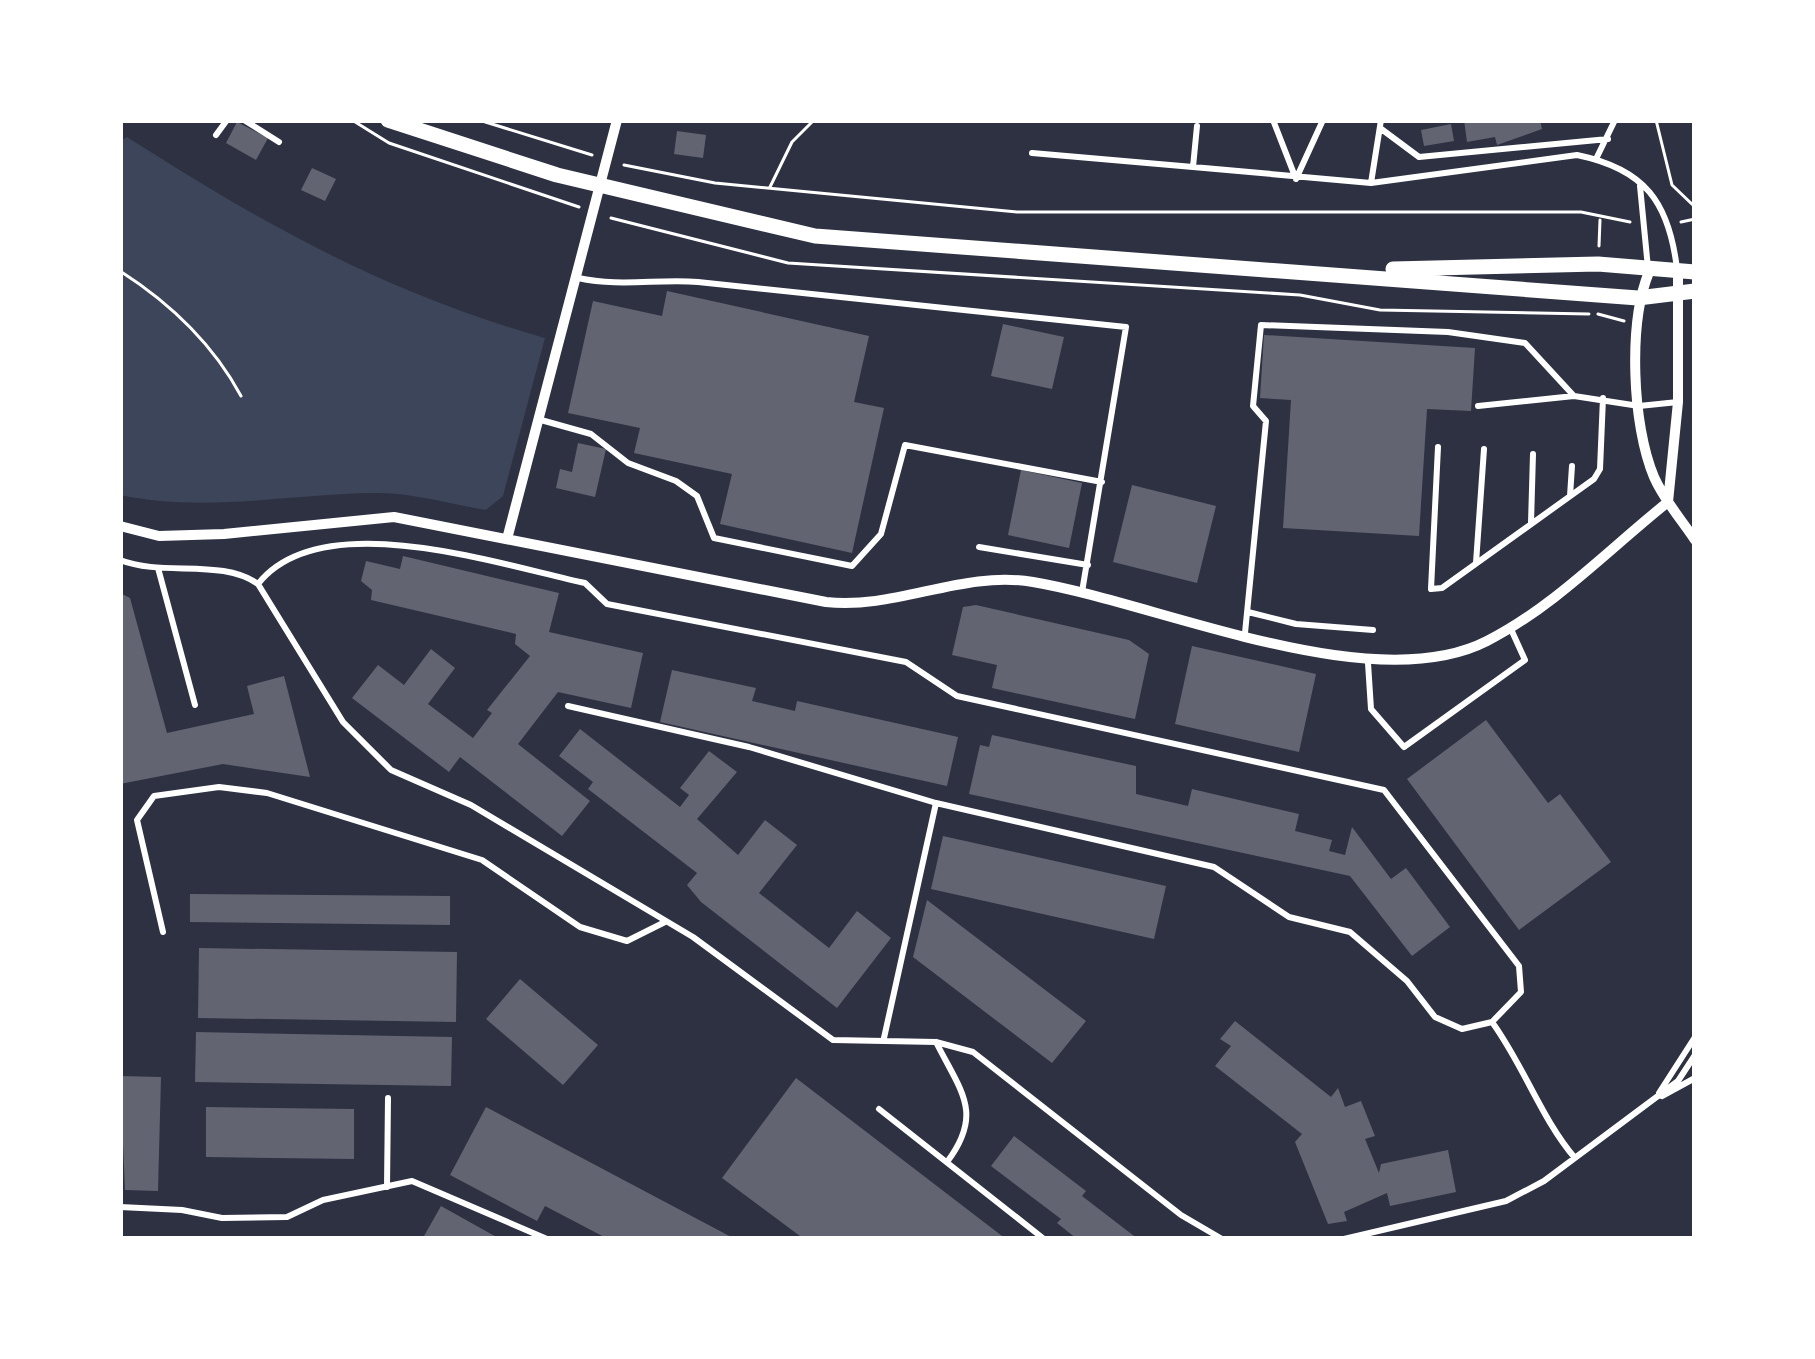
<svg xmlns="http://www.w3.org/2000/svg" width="1815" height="1359" viewBox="0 0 1815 1359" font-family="'Titillium Web',sans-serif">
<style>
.green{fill:#3c4559}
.building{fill:#626471}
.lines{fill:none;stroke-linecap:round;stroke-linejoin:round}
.path{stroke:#fff;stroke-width:3}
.service{stroke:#fff;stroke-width:6}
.minor{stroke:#fff;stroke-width:10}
.secondary{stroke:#fff;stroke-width:15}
</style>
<rect width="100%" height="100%" fill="#2d3142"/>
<path class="green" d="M127,137C267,226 384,292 545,338L503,496L486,510C450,504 410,492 374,493C288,494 205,513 120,495V141Z"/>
<path class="building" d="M1464,120H1540L1542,129L1497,145L1495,137L1467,142Z
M237,122L268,138L256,160L226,143Z
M1451,124L1454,141L1424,146L1421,130Z
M677,131L706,135L703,158L674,154Z
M312,168L336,179L325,201L301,190Z
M667,291L869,336L854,402L884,408L852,553L720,524L732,474L634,453L640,428L568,413L593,301L662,316Z
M1003,324L1064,337L1052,389L991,376Z
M1264,335L1475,348L1471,411L1427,409L1419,536L1283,528L1291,400L1260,398Z
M578,443L606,449L595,497L556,488L560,469L572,472Z
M1021,470L1082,483L1069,548L1008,535Z
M1132,485L1216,506L1197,583L1113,562Z
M403,556L559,593L549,632L643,653L631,708L558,692L518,744L590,801L562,836L460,757L449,772L352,698L378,665L404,685L431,649L455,668L428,704L473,738L492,713L487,710L530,656L515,644L516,634L371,600L372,590L361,581L366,561L400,569Z
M120,593L130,598L167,733L254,714L247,686L284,676L310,777L223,764L120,784Z
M976,605L1129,640L1149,654L1135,719L992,688L997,665L952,655L963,607Z
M1192,646L1316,674L1299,752L1175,724Z
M672,670L756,688L752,701L795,711L797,701L958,737L947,786L660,722Z
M1486,720L1548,803L1560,794L1611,862L1519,930L1407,779Z
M580,729L680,807L689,795L680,788L709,751L737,772L697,819L738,855L765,820L797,845L759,893L829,948L857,911L891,938L837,1008L701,902L687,885L697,873L588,789L593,782L559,756Z
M992,735L1136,766V794L1188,806L1192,789L1299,814L1295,831L1332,840L1329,851L1345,855L1352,827L1391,879L1406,868L1450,927L1412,956L1350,876L969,794L980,745L989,747Z
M943,836L1166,886L1154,939L931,889Z
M190,894L450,896V925L190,922Z
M927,900L1086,1021L1052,1063L913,957Z
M199,948L457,952L456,1022L198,1018Z
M520,979L598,1045L563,1085L486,1019Z
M1235,1021L1331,1097L1338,1088L1345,1107L1361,1101L1375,1136L1365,1139L1379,1173L1381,1164L1448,1150L1456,1192L1390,1206L1387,1193L1344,1212L1347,1221L1328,1224L1295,1142L1302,1134L1215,1066L1231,1046L1220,1039Z
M196,1032L452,1037L451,1086L195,1082Z
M120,1076L161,1077L158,1191L125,1190Z
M796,1078L1006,1239H804L722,1178Z
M206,1107L354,1109V1159L206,1157Z
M486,1107L735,1239H608L545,1206L537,1221L450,1175Z
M1014,1136L1086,1191L1082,1196L1138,1239H1077L1057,1223L1061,1219L991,1166Z
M441,1206L500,1239L424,1236Z"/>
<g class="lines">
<path class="path" d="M352,120L389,143L579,207
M479,120L592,155
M1656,120L1672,185L1695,207
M624,165L715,183L1017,212H1581L1630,222
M770,187L792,142L814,120
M611,218L788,263L1300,295L1380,310L1589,314
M1681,222L1695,219
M1599,246L1600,220
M120,271C170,303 213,344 241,396
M1598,314L1624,321"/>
<path class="service" d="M244,120L279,142
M1273,120L1296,179
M1197,126L1193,167L1371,183L1577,155C1645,169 1669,202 1677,269
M1380,128L1419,157L1608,139
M216,135L227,120
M1032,153L1193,167
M1596,159L1615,120
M1296,179L1323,120
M1371,183L1381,120
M1640,186L1648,268
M578,278C619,287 657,279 698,282L1126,327L1082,592
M1478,406L1574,396L1639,406L1678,402
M541,420L591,434L628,463L676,481L697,496L714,538L852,566L881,534L905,445L1102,482
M1438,447L1431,589L1442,588L1594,479L1600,469L1603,398
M1570,496L1572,466
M1531,523L1533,454
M979,547L1088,565
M120,560C163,577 222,558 258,584C321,504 500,565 585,583L607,604L906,662L957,696L1384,790L1519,966L1521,992L1492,1022C1524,1066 1542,1120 1575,1158
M1476,563L1484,449
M158,568L195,705
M258,584L343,722L391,770L471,805L693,937L833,1040L936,1042L973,1052L1181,1215L1222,1239
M1248,612L1296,624L1373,630
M1245,633L1266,421L1253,406L1261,325L1448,332L1525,343L1574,396
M1368,663L1371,709L1404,747L1525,660L1510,627
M568,706L749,747L936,803L1214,867L1289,917L1350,932L1407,981L1435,1017L1462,1029L1492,1022
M163,932L137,820L154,796L219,787L267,793L482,860L580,927L627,941L665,922
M884,1038L936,803
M936,1042C961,1092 984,1113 947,1162
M1659,1093L1695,1037
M1662,1096L1695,1078
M879,1109L1044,1239
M387,1187L388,1098
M120,1207L182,1210L222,1218L287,1217L323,1200L412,1181L547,1239
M1344,1239L1506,1201L1544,1181L1678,1081L1695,1055"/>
<path class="minor" d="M1649,272C1628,323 1632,425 1654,477C1664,500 1681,519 1695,540
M120,526L159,536L224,534L394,517L826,602C896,610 962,570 1033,582C1158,603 1372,700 1487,641C1554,607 1610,548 1668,502L1678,402V273
M507,539L617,120"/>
<path class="secondary" d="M388,120L557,175L815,236L1638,298L1695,291
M1393,269L1598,264L1695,272"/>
</g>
<rect width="1815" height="1359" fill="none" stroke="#ffffff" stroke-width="246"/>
</svg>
